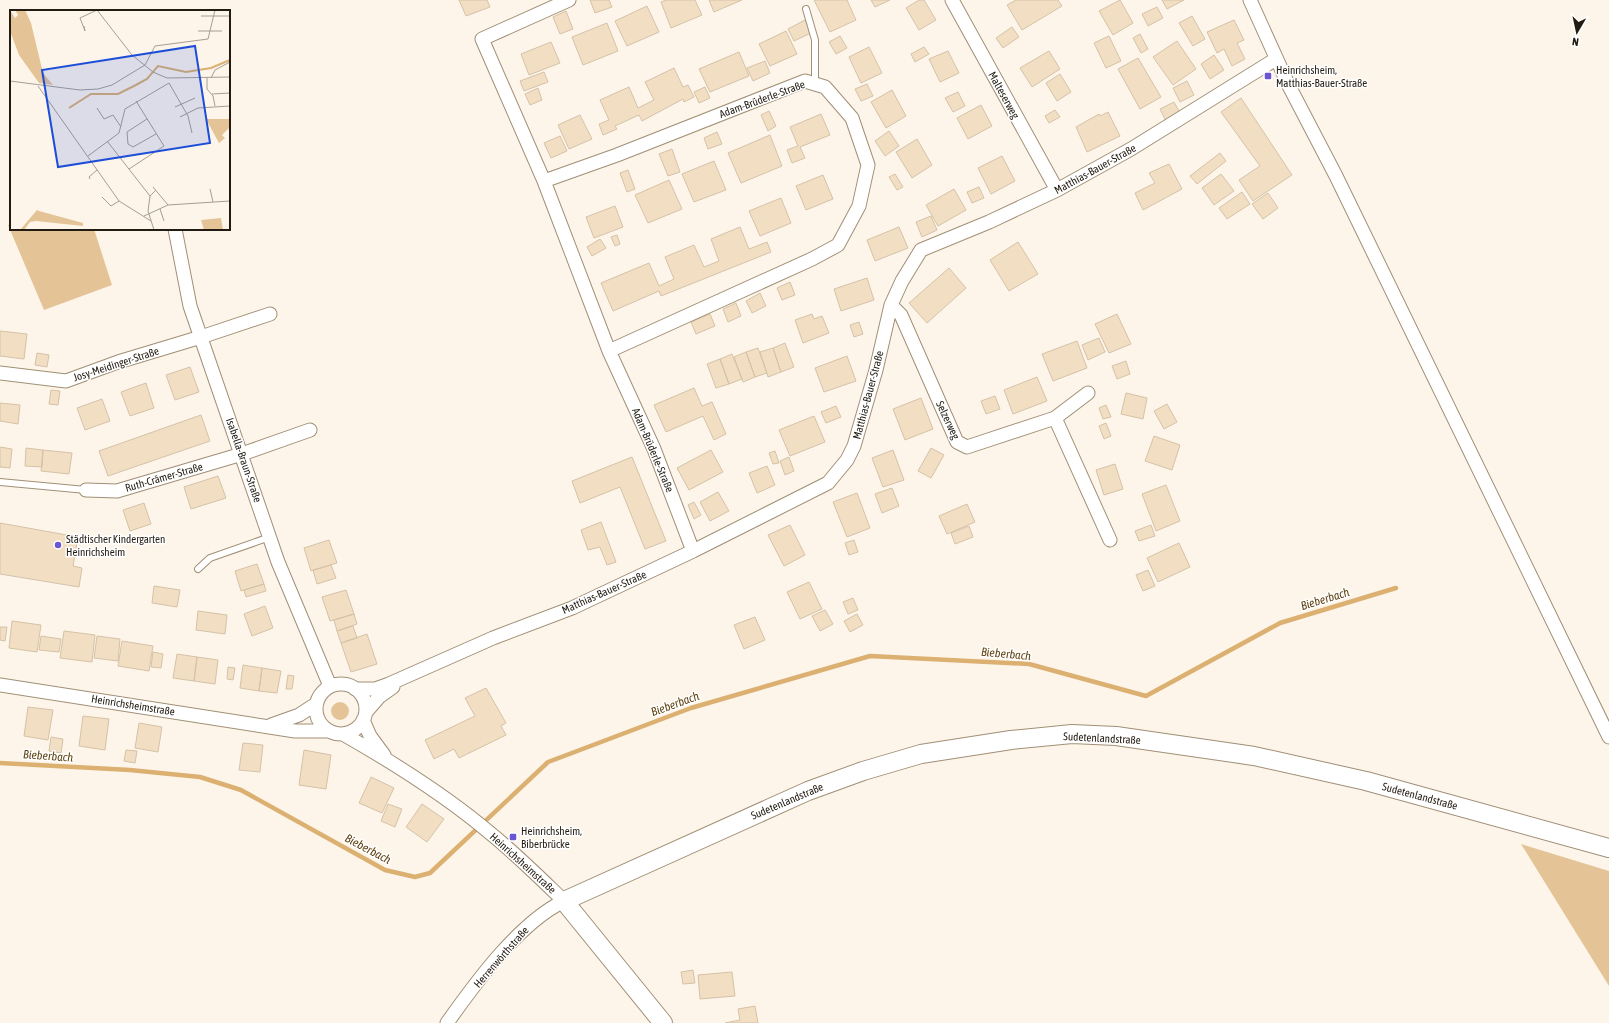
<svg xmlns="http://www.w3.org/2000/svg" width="1609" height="1023" viewBox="0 0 1609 1023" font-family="'Asap Condensed',sans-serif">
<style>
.green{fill:#e4c497}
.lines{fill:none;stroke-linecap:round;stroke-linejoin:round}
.stream{stroke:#dbb071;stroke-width:4.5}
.building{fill:#f2dec3;stroke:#d5c2a7}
.lane-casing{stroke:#a18f75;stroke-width:8}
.street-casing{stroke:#a18f75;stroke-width:15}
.secondary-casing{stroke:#a18f75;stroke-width:20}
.lane{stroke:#fff;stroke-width:6}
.street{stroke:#fff;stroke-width:13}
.secondary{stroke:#fff;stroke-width:18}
.poi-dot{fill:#6a56d0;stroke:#fff;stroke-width:1.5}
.labels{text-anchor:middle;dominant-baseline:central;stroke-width:3;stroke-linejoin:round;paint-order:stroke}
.poi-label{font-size:11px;fill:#221b12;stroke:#fff;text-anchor:start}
.street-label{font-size:11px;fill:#221b12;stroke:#fff}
.water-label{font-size:12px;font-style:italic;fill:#604312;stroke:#fff}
.inset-river{fill:none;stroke:#dbb071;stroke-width:2}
.inset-road{fill:none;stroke:#a59e94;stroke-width:1}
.view{fill:#1d4ed8;fill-opacity:0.15;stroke:#1d4ed8;stroke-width:2}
.inset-edge{fill:none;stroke:#221b12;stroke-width:2}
</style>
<rect width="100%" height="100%" fill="#fdf5ea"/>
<path class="green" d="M11,224V229H94L112,285L44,310L8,225Z
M331 711a9 9 0 1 1 18 0a9 9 0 1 1-18 0Z
M1521,844L1609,871V994V986Z"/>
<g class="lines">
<path class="stream" d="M0,763L130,770L200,777L241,790L385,870L415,877L430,873L548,762L691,708L870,656L1029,664L1146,696L1280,623L1396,588"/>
</g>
<path class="building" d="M459,0H487L490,7L466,16Z
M590,0H609L612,7L595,13Z
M666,0H695L702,15L671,28L661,2Z
M709,0H742L714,12Z
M814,0H847L856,20L830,32Z
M871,0H890L875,7Z
M919,0H924L936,20L919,30L906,8Z
M1016,0H1058L1062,6L1022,30L1007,5Z
M1120,0L1133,23L1113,35L1099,11Z
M1162,0H1184L1167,9Z
M647,6L659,32L627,46L615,21Z
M1157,7L1163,18L1148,26L1142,14Z
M566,11L573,29L560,34L553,17Z
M1192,16L1205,39L1193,46L1179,23Z
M805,20L811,33L794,41L788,29Z
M1234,20L1244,40L1237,43L1245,59L1232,66L1224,49L1217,53L1207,32Z
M607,23L618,51L583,65L572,37Z
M1012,27L1019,37L1003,48L996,38Z
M786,31L797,54L770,66L759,44Z
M1140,34L1148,49L1141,53L1133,38Z
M840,36L847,48L836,54L829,42Z
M1109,36L1121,61L1106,68L1094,43Z
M1177,41L1196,69L1173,85L1153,57Z
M551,42L560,63L529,75L521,54Z
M869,47L882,73L861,83L849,57Z
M924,47L929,54L915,62L911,54Z
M948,51L959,73L940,82L929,59Z
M1049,51L1060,69L1032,87L1020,68Z
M739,52L749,76L710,92L699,69Z
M1214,55L1224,70L1210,79L1201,64Z
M1138,58L1161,97L1140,109L1118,69Z
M765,61L770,73L753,81L747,68Z
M674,68L683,87L688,85L694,97L684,102L683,99L642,121L639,115L615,126L617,129L603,135L599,124L609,120L600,100L629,87L638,108L654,100L645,82Z
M544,72L548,82L524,91L520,81Z
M1060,74L1071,92L1057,101L1046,83Z
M1187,81L1194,95L1180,102L1173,88Z
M867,84L873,96L861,101L855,89Z
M705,87L710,98L699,103L694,92Z
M538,88L542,100L530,105L525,94Z
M892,90L906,116L886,128L871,102Z
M958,92L965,106L953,112L945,98Z
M1241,98L1292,175L1253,201L1239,180L1260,166L1221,112Z
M1174,102L1181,115L1167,123L1160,109Z
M981,105L992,126L968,139L957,118Z
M1055,110L1060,117L1049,123L1045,116Z
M769,111L776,126L768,131L761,115Z
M1108,112L1120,136L1087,152L1076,127L1099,114L1100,116Z
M821,114L830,135L800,147L805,158L792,163L787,150L798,146L790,127Z
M580,115L592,139L569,149L558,125Z
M889,131L899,146L885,156L875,141Z
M717,132L722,144L708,149L704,138Z
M770,135L782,166L741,183L728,153Z
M560,136L567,151L551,158L544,143Z
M917,139L932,165L912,178L896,152Z
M672,149L680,172L668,176L659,154Z
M1220,153L1226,161L1197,184L1190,176Z
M1002,156L1015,181L991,194L978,168Z
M714,161L726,190L694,202L682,174Z
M1169,164L1182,189L1143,210L1135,193L1155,183L1149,173Z
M628,170L635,189L627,192L620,173Z
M895,174L903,187L897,190L889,177Z
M1221,174L1234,191L1214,205L1202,188Z
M823,175L833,199L806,210L796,186Z
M669,180L682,209L648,223L635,195Z
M979,187L984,198L972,203L967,192Z
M954,189L966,210L938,226L926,205Z
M1242,192L1250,204L1227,219L1219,208Z
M1268,193L1278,208L1263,219L1252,204Z
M781,198L791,223L760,236L749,211Z
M615,206L623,227L594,238L586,217Z
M931,216L937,230L922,237L916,222Z
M740,227L749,249L767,242L771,252L661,296L659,291L613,311L601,283L649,263L659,286L674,279L665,257L694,245L704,267L719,261L711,239Z
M899,227L908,248L875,261L867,240Z
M617,235L620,244L615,246L611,237Z
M600,239L606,248L592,256L587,247Z
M1018,242L1038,274L1009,291L990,260Z
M949,268L966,288L927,323L909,303Z
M867,278L874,300L841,311L834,289Z
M790,282L795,295L782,300L777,288Z
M760,293L766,306L752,313L746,301Z
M736,303L741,316L728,322L723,309Z
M710,314L715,326L696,334L691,322Z
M812,314L814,319L822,316L829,333L803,343L795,320Z
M1117,314L1131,344L1109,353L1095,324Z
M859,322L863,334L854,337L850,325Z
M0,331L27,334L24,359L0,356Z
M1099,338L1105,352L1088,360L1082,345Z
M1077,341L1087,368L1053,381L1042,354Z
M785,343L794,367L781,372L773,348Z
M758,348L767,373L755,377L746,352Z
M773,348L781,372L768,377L760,352Z
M746,352L755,377L743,382L734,357Z
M37,353L49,355L47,367L35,365Z
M732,354L742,379L729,384L720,359Z
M847,356L856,381L824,392L815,368Z
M720,359L729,384L716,388L707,364Z
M1126,361L1130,374L1117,379L1112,366Z
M190,367L199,392L175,400L166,375Z
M1037,377L1047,401L1013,414L1004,390Z
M146,383L154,408L130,416L121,392Z
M694,388L702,406L712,402L726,434L714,440L703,416L666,432L654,405Z
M51,390L60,391L58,405L49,404Z
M1126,393L1147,398L1143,419L1121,414Z
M995,396L1000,409L986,414L981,401Z
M921,398L933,429L905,440L893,409Z
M102,399L110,421L85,430L77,408Z
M0,403L20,405L18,424L0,421Z
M1167,404L1177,422L1164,429L1154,411Z
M1106,405L1111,417L1103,419L1099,408Z
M836,406L841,417L826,423L821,412Z
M201,415L210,441L108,476L99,451Z
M814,416L825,442L790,456L779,430Z
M1106,423L1111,436L1104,439L1099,426Z
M1154,436L1180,445L1172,470L1145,461Z
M0,447L12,449L10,468L0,467Z
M26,448L43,450L42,467L25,466Z
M931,448L944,455L931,478L918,471Z
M43,450L72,453L69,474L41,471Z
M711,450L723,472L689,490L677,468Z
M893,450L904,480L883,487L872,458Z
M775,451L779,463L773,464L769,453Z
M632,457L666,541L645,549L620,487L580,503L572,481Z
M789,457L794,471L785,475L780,461Z
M1115,464L1123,489L1104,495L1096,470Z
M767,466L775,485L757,493L749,473Z
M218,476L226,498L191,509L184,487Z
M1166,485L1180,521L1156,531L1142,494Z
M892,488L899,506L882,513L875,494Z
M718,492L729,511L710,521L700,502Z
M857,493L870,528L847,537L833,502Z
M694,502L701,515L694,519L688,505Z
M144,503L151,524L130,531L123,510Z
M967,504L975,522L947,534L939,516Z
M601,522L616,562L607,565L600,547L588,550L581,530Z
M0,523L78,537L73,566L82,568L79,587L0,574Z
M790,525L805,555L784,566L768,535Z
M1151,525L1155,536L1139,541L1135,531Z
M969,526L973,537L955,544L951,533Z
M329,540L337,563L311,571L304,548Z
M854,540L858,552L849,555L845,543Z
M1179,543L1190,567L1158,582L1147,558Z
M257,564L264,584L241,591L235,571Z
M331,565L336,578L317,584L313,570Z
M1148,570L1155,586L1143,591L1136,575Z
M809,582L822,609L800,619L787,592Z
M264,584L266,591L246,597L244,590Z
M154,586L180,590L177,607L152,603Z
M346,590L354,614L330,621L322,597Z
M853,598L858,610L848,614L843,602Z
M265,606L273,628L252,636L244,614Z
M825,610L833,624L820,631L812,616Z
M198,611L227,615L225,634L196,630Z
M354,614L357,624L337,631L334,620Z
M857,614L863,625L850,632L844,621Z
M755,617L765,640L744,649L734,625Z
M12,621L41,625L37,652L9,648Z
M353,626L357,638L341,643L337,631Z
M0,627H7L5,641L0,640Z
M64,631L95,635L92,662L60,658Z
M367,634L377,664L351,672L341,643Z
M41,636L61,639L59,652L39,650Z
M97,636L120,639L118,661L94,658Z
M122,641L153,646L149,671L118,666Z
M153,652L163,654L161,668L151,667Z
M177,654L197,657L194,681L173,678Z
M197,657L218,660L215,684L194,681Z
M243,665L262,668L259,691L240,688Z
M228,667L235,668L233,680L227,679Z
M262,668L281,671L277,693L259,691Z
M288,675L294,676L292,689H286Z
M486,688L506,723L501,726L506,735L459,758L454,749L434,759L425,740L475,716L465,698Z
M28,707L53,710L48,740L24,736Z
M83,716L109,719L105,750L79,746Z
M139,723L162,727L158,752L135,748Z
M51,737L63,739L61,753L49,751Z
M243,743L263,745L260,772L239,770Z
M126,750L137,751L135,763L124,761Z
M304,750L331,755L326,789L299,785Z
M371,777L394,788L382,813L359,803Z
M388,804L402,809L395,827L381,821Z
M422,804L444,819L427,842L406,827Z
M693,970L695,983L683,984L681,972Z
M732,972L735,996L700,999L698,975Z
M755,1006L758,1023H725L740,1020L738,1009Z"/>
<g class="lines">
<defs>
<path id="lane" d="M806,9L815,40V84
M0,482L86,490
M198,569L210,558L270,537"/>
<path id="street" d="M569,0L482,39L544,181L609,351L654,449L693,551
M952,0L1057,190
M1250,0L1288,84L1336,176L1609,737
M544,181L617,155L805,81L825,87L852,118L868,165L859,206L838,245L812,259L609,351
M175,229L190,306L278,562L330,686
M891,305L901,315L957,442L967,447L1055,418L1110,540
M0,373L66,381L118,362L201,337L270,314
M1055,418L1088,393
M86,490L117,491L242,454L310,430
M316 709a25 25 0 1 1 50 0a25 25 0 1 1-50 0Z
M0,685L295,731H328
M355,689H375L389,684L493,638L572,608L693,551L828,483L847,460L854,446L876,370L891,305L902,281L921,250L989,222L1057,190L1131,149L1276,59
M366,712L379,697L393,687
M363,720L370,736L384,755
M271,725L299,715L316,704
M343,734C394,763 445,795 490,833C516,854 540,878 564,901C519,923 476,982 447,1023"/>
<path id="secondary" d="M663,1023L564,901L808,791L863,771L921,754L1011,740L1072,734L1116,736L1254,756L1366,781L1609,848"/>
</defs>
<use href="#lane" class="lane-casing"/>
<use href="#street" class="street-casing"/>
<use href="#secondary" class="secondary-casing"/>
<use href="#lane" class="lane"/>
<use href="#street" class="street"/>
<use href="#secondary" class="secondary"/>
</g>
<g class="poi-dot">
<rect x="1264" y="72" width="8" height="8" rx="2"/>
<circle cx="58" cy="545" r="4"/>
<rect x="509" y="833" width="8" height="8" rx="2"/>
</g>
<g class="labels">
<g class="poi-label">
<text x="1276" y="70">Heinrichsheim,<tspan x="1276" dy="13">Matthias-Bauer-Straße</tspan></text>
<text x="66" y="539">Städtischer Kindergarten<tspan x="66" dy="13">Heinrichsheim</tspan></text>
<text x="521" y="831">Heinrichsheim,<tspan x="521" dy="13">Biberbrücke</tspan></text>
</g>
<g class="street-label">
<text transform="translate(1004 95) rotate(61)">Malteserweg</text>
<text transform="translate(762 99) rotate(-20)">Adam-Brüderle-Straße</text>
<text transform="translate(1095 169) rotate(-29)">Matthias-Bauer-Straße</text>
<text transform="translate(116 364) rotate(-18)">Josy-Meidinger-Straße</text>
<text transform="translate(868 395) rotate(-75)">Matthias-Bauer-Straße</text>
<text transform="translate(948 420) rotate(65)">Selzerweg</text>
<text transform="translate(653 450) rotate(67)">Adam-Brüderle-Straße</text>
<text transform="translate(244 460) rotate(71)">Isabella-Braun-Straße</text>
<text transform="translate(164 477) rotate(-16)">Ruth-Crämer-Straße</text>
<text transform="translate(604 592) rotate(-24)">Matthias-Bauer-Straße</text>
<text transform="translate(133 705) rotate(9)">Heinrichsheimstraße</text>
<text transform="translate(1102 738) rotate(3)">Sudetenlandstraße</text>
<text transform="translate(1420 796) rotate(15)">Sudetenlandstraße</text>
<text transform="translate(787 801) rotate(-23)">Sudetenlandstraße</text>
<text transform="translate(523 863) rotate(42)">Heinrichsheimstraße</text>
<text transform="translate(501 957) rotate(-49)">Herrenwörthstraße</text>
</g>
<g class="water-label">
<text transform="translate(1325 599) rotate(-17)">Bieberbach</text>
<text transform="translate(1006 654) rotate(5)">Bieberbach</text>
<text transform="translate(675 704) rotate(-20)">Bieberbach</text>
<text transform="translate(48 756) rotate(4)">Bieberbach</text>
<text transform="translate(368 849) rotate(28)">Bieberbach</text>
</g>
</g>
<g transform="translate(10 10)">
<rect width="220" height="220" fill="#fdf5ea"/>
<path d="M0,0L5,8L8,5L5,0H15L21,13L33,63L43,75L29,73L9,45L0,21ZM196,109H220V117L212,125L215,128L209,133ZM27,200L29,201L73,213V216L26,211L20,212L14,220H10ZM211,208L213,220H194L191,210Z" fill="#e4c497"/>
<path class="inset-river" d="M59,98L81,84H108L124,76L137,69L148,56L176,62L201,58L220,50"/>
<path class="inset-road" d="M87,0L122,45L143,62L157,68L220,67M191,6H220M74,16L75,21L70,8L87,0M188,21H212M197,68V79L203,86L205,96M201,68L205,60L220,52M0,71L70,80L88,79L102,75L135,55L145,36L198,29L205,0M159,73L178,106L182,123M28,76L109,191L141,211M202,84L220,83M165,97L185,88M87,98L94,109L103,105L111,117M170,107L188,98L220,96M137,109L117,122L118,134L123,137L146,124M97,131L140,186M78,146L109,123L115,99L159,73M119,159L154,136L126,91M80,169L79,167L87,160M143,177L158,195M200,179L203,192M92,187L101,196L109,191M150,199L154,211M134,206L158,195L220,191M144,220L138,201L140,186L146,180"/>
<path class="view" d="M185,36L200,133L48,157L32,60Z"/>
<rect width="220" height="220" class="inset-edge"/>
</g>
<g transform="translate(1577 32) rotate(189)" stroke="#ffffff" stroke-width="3" paint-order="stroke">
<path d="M0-3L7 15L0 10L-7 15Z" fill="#221b12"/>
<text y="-6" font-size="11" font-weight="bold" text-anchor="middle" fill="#221b12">N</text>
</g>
</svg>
